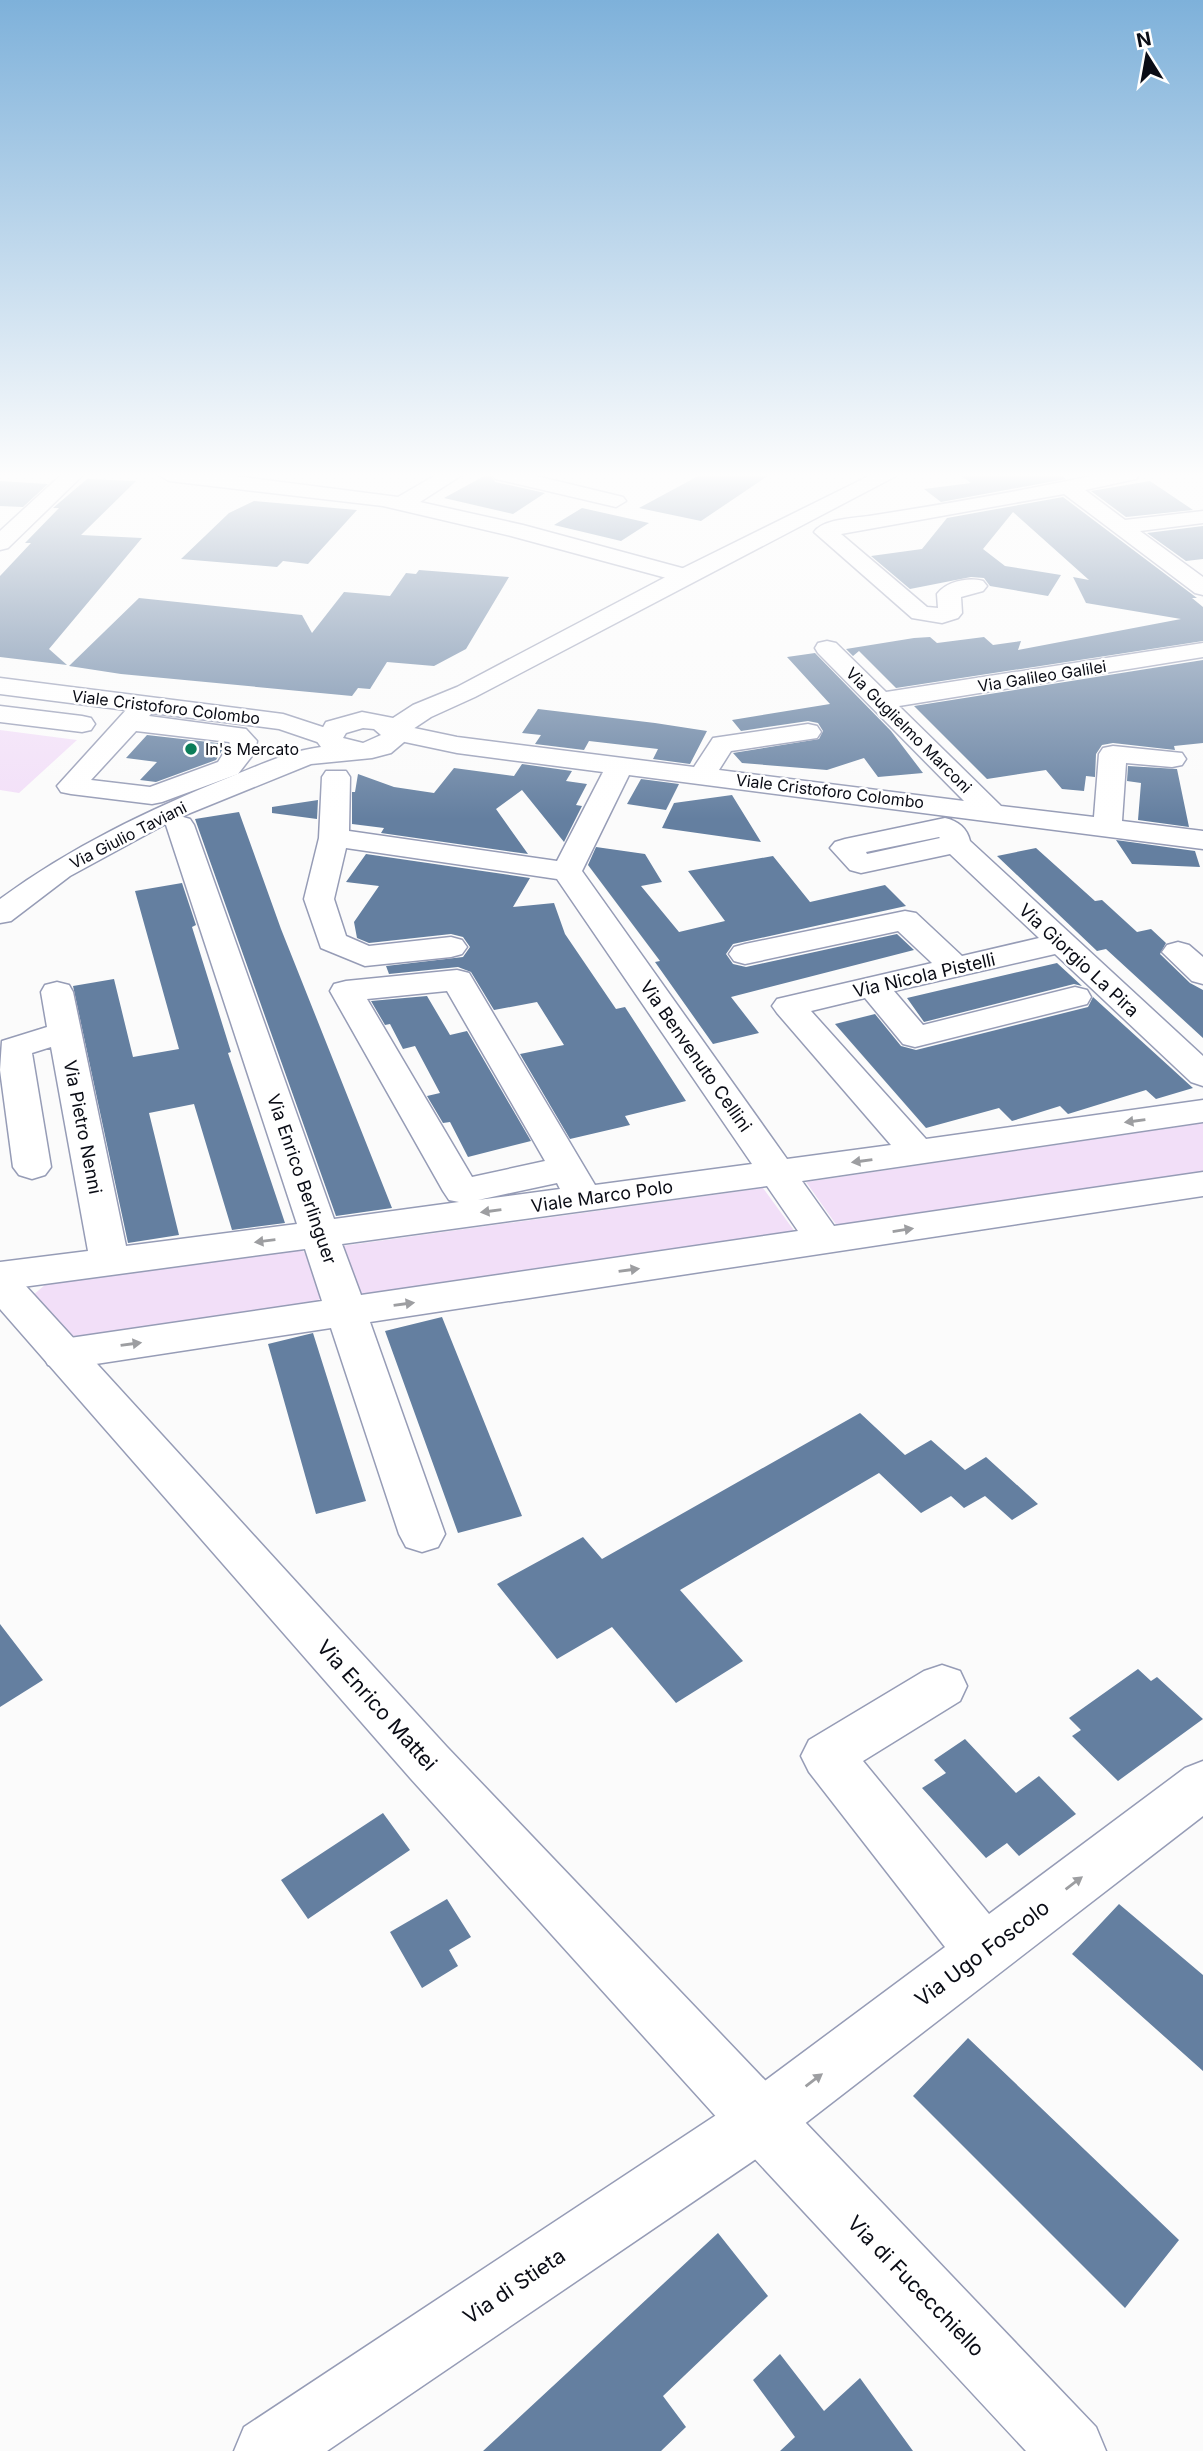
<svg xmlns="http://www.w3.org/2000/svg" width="1203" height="2451" viewBox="0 0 1203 2451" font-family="Inter,sans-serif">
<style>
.green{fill:#f2dff8}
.building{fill:#647fa0}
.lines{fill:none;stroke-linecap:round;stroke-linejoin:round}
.minor-casing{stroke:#969cb6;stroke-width:3}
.major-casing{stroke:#969cb6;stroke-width:3}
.minor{fill:#fff;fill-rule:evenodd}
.major{fill:#fff;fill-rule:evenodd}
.oneway{fill:#9d9ea1}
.poi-dot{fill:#0c7d59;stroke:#fff;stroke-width:2.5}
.labels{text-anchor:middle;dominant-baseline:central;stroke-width:5;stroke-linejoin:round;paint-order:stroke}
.far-street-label{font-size:16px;fill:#0a0c15;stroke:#fff}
.far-poi-label{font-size:16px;fill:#0a0c15;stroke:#fff;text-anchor:start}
.street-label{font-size:18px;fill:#0a0c15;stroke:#fff}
.near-street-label{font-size:21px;fill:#0a0c15;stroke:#fff}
</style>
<rect width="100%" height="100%" fill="#fbfbfb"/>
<path class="green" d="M0,730L77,740L19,793L0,790Z
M1203,1123V1172L840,1230L806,1182Z
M763,1188L798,1236L357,1299L342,1246Z
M293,1250H302L305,1253L323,1296L316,1302L76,1339L32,1296L46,1284Z"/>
<path class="building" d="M486,475H491L495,482L545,493L513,514L444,498Z
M700,475H769L701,521L639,508Z
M960,475H1061L1066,479L941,502L924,489L971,483Z
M87,479L136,481L81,535L142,538L49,649L67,665L0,657V576L31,543H25L59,508H53Z
M0,481L48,484L23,507L0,506Z
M1150,481L1193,510L1126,517L1091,491Z
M1063,497L1197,598H1192L1203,607V641L896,688L859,651L853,656L846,649L914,638L930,637L937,643L984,637L993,645L1021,641L1018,650L1181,619L1086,603L1073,577L1089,580L1013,512L983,549L1005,566L1061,575L1048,596L990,586L984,578L971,577L910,589L871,556L922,549L947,518Z
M254,501L357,510L308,564L283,561L277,567L181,559L229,513Z
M582,508L649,523L621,541L554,525Z
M1203,526V559L1186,561L1147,533Z
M419,570L509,577L466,649L434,666L387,662L370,689L358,688L352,696L121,674L69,666L139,598L302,615L312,633L344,592L390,596L406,573L416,574Z
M815,653L891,731L923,773L878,777L864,758L827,770L742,763L733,753L819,739L823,731L818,723L808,721L741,731L732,720L830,704L787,657Z
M1203,660V743L1174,746L1175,750L1113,743L1102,745L1096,754L1095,777L1086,776L1084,791L1062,789L1046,770L987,779L914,706Z
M538,709L655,723L707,731L690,764L653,759L658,749L589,741L584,750L535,744L541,735L522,733Z
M147,735L226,744L216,760L156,782L140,780L157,762L126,758Z
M522,764L572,771L566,781L587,784L576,805L582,806L564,842L522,790L496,809L528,854L381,833L384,828L352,824V792H355L358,774L394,787L434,793L454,768L514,776Z
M1128,766L1177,769L1189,827L1138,820L1141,783L1127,781Z
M641,779L679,784L666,810L627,804Z
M732,795L761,842L662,828L674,803Z
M318,800L317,819L272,813V807Z
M239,812L281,929L392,1208L336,1216L195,819Z
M1116,840L1195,851L1200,867L1132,864Z
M596,847L645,854L662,882L641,886L679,932L725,921L688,871L773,856L810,902L885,885L906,906L733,944L726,954L733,964L746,967L897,934L914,950L731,997L759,1033L713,1044L655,962L660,961L588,865Z
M1036,848L1095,901L1102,900L1137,932L1151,929L1166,943L1160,954L1190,983L1203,990V1038L1106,949L1097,951L997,856Z
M366,854L530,878L513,907L554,903L565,934L616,1009L625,1007L686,1101L625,1116L630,1125L570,1139L520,1054L564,1045L537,1002L494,1010L471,972L458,967L389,974L386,966L463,957L470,947L463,937L451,934L369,943L357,938L354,922L379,886L346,882Z
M182,883L196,925L192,927L231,1052L228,1053L285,1223L232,1230L194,1104L149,1113L179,1235L128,1243L73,986L114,979L133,1057L179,1049L135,891Z
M1057,963L1082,986L1074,984L924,1022L907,998Z
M427,996L450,1035L467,1031L531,1141L468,1157L450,1122L443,1123L427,1096L440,1093L415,1046L403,1049L390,1024L385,1025L371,1001Z
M1093,997L1193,1088L1156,1099L1146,1090L1068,1114L1060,1106L1012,1121L999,1108L926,1128L835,1024L875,1014L901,1046L916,1050L1088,1007Z
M442,1317L522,1516L458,1533L385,1331Z
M313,1333L366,1501L316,1514L268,1344Z
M860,1413L905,1455L931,1440L965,1470L986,1457L1038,1504L1012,1520L985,1496L964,1508L951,1496L921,1513L879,1473L680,1590L743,1661L676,1703L612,1627L557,1659L497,1584L583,1537L602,1559Z
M0,1624L43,1680L0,1707Z
M1138,1669L1151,1681L1157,1677L1203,1719L1118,1781L1072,1736L1081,1730L1069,1718Z
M965,1739L1016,1793L1039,1776L1076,1814L1019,1856L1007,1843L986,1858L922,1788L946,1773L934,1760Z
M383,1813L410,1850L308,1919L281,1880Z
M447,1899L471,1937L449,1950L458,1966L422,1988L390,1932Z
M1119,1904L1203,1975V2071L1072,1954Z
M968,2038L1179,2240L1125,2308L913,2096Z
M718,2233L768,2296L663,2396L686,2427L661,2451H483Z
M780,2354L824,2411L860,2378L913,2451H780L795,2437L753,2380Z"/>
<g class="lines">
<defs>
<path id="minor" d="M61,475H83L8,548L0,550V531Z
M159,475H226L398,497L436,475H462L420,502L523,525L693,571L696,576L685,583L511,536L383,506L169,481Z
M493,475H532L623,497L626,501L616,507L496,479Z
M1096,475H1139L1136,479L1085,490L1125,520L1203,511V523L1140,531L1203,577V595L1195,593L1064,494L841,534L927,607L938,608L937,594C947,581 968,577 983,581L987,586L983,591L961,597L962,613L958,618L942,623L912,618L814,532C823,519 854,518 869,516C946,504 1021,491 1096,475Z
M827,641L836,643L886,692L1203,643V657L899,706L1001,806L1094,817L1099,754L1103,748L1113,746L1182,753L1186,759L1182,765L1172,767L1126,763L1122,821L1203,831V849L629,775L582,871L787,1159L891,1145L777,1013L772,1006L777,999L932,963L898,931L745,964L734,961L729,954L734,947L745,944L905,911L916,913L962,956L1039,938L950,854L861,873L850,870L830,848L835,842L845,839L945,818C958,821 967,828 970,841L1203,1056V1086L1191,1082L1055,954L894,991L923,1025L1075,987L1087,990L1091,997L1087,1004L915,1047L903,1044L865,998L811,1011L926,1139L1203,1100V1122L802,1181L834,1226L1203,1172V1196L370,1322L445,1534L438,1547L422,1552L406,1547L399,1534L331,1328L63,1369L48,1365L42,1354L48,1343L63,1339L322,1301L305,1249L0,1290V1262L88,1251L51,1047L32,1053L51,1167L45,1175L32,1179L19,1175L13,1167L0,1070L2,1041L47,1027L41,992L45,985L57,982L69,985L73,992L126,1246L297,1224L166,825L170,819L180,816L190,819L194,825L334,1219L459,1202L449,1200L443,1191L330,991L334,984L346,981L457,970L469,973L595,1185L752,1164L557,879L346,848L334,899L346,936L369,946L451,937L462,940L467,947L462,954L451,957L365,966L321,948L304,899L319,838L322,777L326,771H346L350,777L349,831L557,861L603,772L457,753L386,738L382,732L386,726L395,724L457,737L694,767L713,738L808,724L817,726L821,732L817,738L731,751L719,770L964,801L818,653L815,648L818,643ZM940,838L867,854L866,852L939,837ZM447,991L545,1161L472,1177L367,999ZM557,1183L560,1189L478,1200ZM767,1186L798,1231L361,1295L342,1244Z
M0,678L283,714L338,732L342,738L338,744L329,746L279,729L152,713L149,716L246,729L257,741L255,752L238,774L162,802L152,804L71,794L61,792L57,786L126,710L0,694ZM136,731L229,742L230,743L218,762L150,787L91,780Z
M0,706L82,716L91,718L95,724L91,730L82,732L0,722Z
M1178,942L1189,945L1203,957V984L1192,981L1162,952L1167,945Z
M942,1665L960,1671L967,1686L960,1701L863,1761L989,1914L1185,1768L1203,1761V1816L781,2142L327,2451H234L244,2427L739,2100L945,1947L809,1772L801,1756L809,1740L924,1671Z"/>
<path id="major" d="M871,475H898L475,697L431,717L407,733L404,742L391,753L372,758L311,764L173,820L70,876L11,921L0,923V899C71,847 148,810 230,777C260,765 289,751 321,747L316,740L326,722L362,712L393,718L413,705L457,687L677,571ZM363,728L374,729L381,735L363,743L343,738L346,733Z
M0,1269L14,1273L447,1747L1096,2427L1106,2451H1026L739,2142L411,1779L0,1309Z"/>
</defs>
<use href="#minor" class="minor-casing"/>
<use href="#major" class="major-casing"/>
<use href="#minor" class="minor"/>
<use href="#major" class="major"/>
</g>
<defs><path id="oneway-solid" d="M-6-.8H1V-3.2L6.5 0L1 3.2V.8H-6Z" transform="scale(1.75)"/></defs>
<g class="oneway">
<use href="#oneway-solid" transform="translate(1135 1121) rotate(172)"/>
<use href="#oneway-solid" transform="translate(862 1161) rotate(172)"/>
<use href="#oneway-solid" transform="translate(491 1211) rotate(172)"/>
<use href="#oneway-solid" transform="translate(903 1230) rotate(-9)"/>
<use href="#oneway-solid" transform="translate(265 1241) rotate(173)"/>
<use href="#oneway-solid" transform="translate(629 1270) rotate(-8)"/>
<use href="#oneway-solid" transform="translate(404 1304) rotate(-8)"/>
<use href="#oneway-solid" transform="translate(131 1344) rotate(-8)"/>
<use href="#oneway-solid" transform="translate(1074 1883) rotate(-37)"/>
<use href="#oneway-solid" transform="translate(814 2080) rotate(-37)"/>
</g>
<linearGradient id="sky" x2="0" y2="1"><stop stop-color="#7eb1da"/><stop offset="0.58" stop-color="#fdfdfd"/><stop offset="1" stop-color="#fdfdfd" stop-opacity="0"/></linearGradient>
<rect width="1203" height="819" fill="url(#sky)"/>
<circle class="poi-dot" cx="191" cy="749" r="7"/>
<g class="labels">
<g class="far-street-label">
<text transform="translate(1042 676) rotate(-9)">Via Galileo Galilei</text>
<text transform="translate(166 707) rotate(7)">Viale Cristoforo Colombo</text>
<text transform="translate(909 730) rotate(45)">Via Guglielmo Marconi</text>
<text transform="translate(830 791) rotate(7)">Viale Cristoforo Colombo</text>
<text transform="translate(128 835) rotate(-27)">Via Giulio Taviani</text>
</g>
<g class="far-poi-label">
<text x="205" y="749">In's Mercato</text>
</g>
<g class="street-label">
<text transform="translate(1079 960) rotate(43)">Via Giorgio La Pira</text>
<text transform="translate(924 975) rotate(-13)">Via Nicola Pistelli</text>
<text transform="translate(696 1056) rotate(55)">Via Benvenuto Cellini</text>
<text transform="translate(83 1127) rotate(79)">Via Pietro Nenni</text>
<text transform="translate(302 1179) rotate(71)">Via Enrico Berlinguer</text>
<text transform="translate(602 1196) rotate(-8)">Viale Marco Polo</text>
</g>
<g class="near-street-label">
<text transform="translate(377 1705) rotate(48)">Via Enrico Mattei</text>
<text transform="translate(982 1953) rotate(-37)">Via Ugo Foscolo</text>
<text transform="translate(514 2286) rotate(-34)">Via di Stieta</text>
<text transform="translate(916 2286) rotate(46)">Via di Fucecchiello</text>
</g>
</g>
<g transform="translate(1147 56) rotate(349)" stroke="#ffffff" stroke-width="5" paint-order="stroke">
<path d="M0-5L12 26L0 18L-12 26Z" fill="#0a0c15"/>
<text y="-10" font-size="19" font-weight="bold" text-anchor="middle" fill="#0a0c15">N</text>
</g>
</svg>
